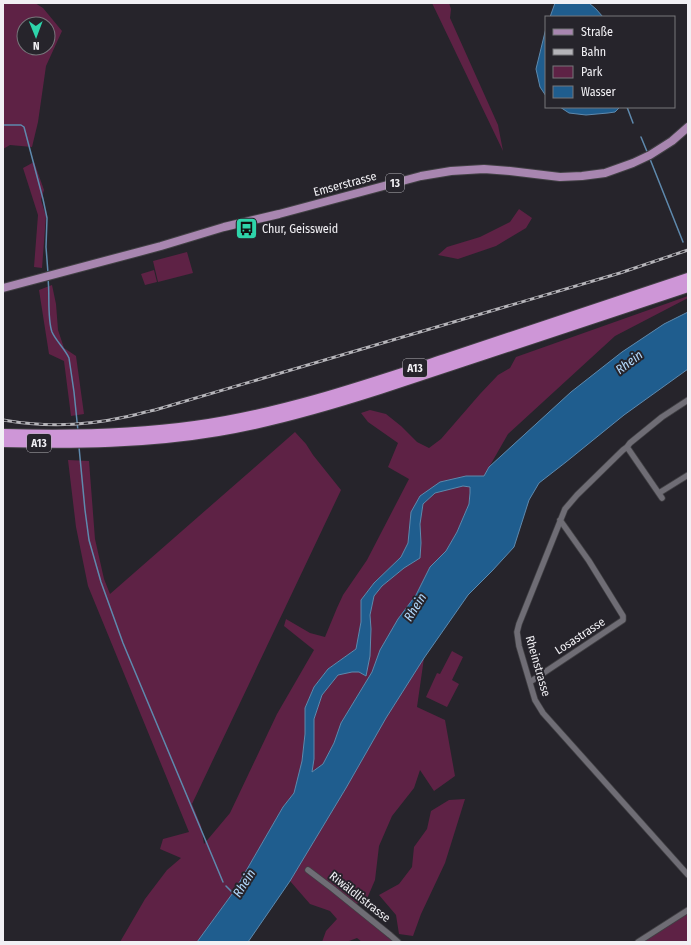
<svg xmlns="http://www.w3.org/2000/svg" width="691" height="945" viewBox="0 0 691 945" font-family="'Fira Sans Condensed',sans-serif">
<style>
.green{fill:#5e2245;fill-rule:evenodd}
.water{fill:#1f5d8e;stroke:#5e89ad;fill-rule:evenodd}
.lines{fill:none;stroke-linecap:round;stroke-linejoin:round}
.stream{stroke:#5e89ad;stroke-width:1.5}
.street-casing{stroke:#414044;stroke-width:7}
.primary-casing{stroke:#414044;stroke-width:10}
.highway-casing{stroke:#414044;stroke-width:12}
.street{stroke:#6f6d75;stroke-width:5.5}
.primary{stroke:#a886b0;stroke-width:8}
.highway{stroke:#ce96d7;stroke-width:10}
.rail-casing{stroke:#b5b4b9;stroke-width:3}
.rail{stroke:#26242b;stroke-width:1.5;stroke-dasharray:4.5;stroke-linecap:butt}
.labels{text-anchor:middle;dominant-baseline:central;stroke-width:4;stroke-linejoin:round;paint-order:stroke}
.shield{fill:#26242b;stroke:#b4b3b8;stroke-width:1}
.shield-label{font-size:11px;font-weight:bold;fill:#f1f0f4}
.street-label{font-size:12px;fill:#f1f0f4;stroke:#26242b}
.poi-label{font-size:12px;fill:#f1f0f4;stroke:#26242b;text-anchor:start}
.water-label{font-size:13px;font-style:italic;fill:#b1d7fa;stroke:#26242b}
</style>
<rect width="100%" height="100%" fill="#26242b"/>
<path class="green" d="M3,3H35L43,8L62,31L46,66L38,122L32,147L10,145L3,149ZM24,24H48V48H24Z
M432,3H449L451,9L450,18L498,125L503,151Z
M34,162L44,190L41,200L46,216L42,268L34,267L38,215L23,168Z
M519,209L532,218L526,228L496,246L458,259L438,255L447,247L480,237L510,222Z
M187,252L193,273L158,282L153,261Z
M154,270L157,282L145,285L141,274Z
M52,285L56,304L58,330L64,348L76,356L84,414L71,416L64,361L49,354L39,290Z
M688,296V298L615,336L508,434L484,476H466L440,482L411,512L408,543L401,557L374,583L361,600V622L356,649L328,669L314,687L305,708V734L302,762L294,793L283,807L235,890L197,942H120L145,899L167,870L181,858L160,849L163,839L189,832L88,586L76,527L68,460L89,461L95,539L104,579L110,594L295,432L306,444L313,455L341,490L192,804L201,826L204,844L230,813L277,714L314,650L284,626L286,619L310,633L325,637L337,608L343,595L367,560L409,479L388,467L398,443L368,422L361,413L370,410L386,414L401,426L417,442L429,448L441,439L480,394L498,375L510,368L516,357Z
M463,486L470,487V493L469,504L457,532L446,551L430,567L416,595L398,619L380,650L372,672L341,723L334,743L323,764L312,772L314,759V719L322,695L338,675L352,672H360L365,676L371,629L370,615L374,596L382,586L404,568L420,558L421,543L420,524L423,504L435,493Z
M452,651L463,657L452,680L459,684L447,707L426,697L437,673L440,674Z
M424,658L417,707L445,720L455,776L434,791L420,770L414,788L392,816L379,846L375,880L366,901L352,905L393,942H362L357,938L349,941V942H322L326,931L337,919L330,911L310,904L290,881L346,788L386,718Z
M465,799L445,863L421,914L413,936L399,934L396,915L379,895L399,884L412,867L414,847L427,829L431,811L449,800Z
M688,913V942H636Z"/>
<path class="water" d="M555,3H589L596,9L603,17H550Z
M546,28V96L540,87L536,69Z
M560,107H620L615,112L608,113L586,115L569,113Z
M688,312V369L624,415L566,462L539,483L529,500L514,547L492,571L468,595L424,658L386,718L346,788L290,881L248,942H197L235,890L283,807L294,793L302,761L305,734V708L314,687L328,669L356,649L361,622V600L374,583L401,557L408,543L411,512L420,496L440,482L466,476H484L489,467L571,392L622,352L664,324ZM463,486L470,487V493L469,504L457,532L446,551L430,567L416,595L398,619L380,650L372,672L341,723L334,743L323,764L312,772L314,759V719L322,695L338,675L352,672H359L366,676L370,656L371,629L370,615L374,596L382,586L404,568L420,558L421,543L420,524L423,504L435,493Z"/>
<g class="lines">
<path class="stream" d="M627,107L633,123
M3,125H21L24,127L43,199L47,218L46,247L48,273
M641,137L648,154
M650,159L683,242
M48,279C50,294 47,318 52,332C56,341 65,349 69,358L74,392L78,431
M79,447L85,510L89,540L101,582L123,643L223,882
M226,886L233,893"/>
<defs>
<path id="street" d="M688,400L662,417L630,443L627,447L623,450L577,495L565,509L519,624L517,632L519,646L535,700L543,713L688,875
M627,447L662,498
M659,493L688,475
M530,682L623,620V616L589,561L560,520
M308,870L333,889L390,935L398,942
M638,942L688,910"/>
<path id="primary" d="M3,288L161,246L224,227L279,214L421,176L451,171L484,169L510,171L560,177L582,176L605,173L633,163L650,155L672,141L688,127"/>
<path id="highway" d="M3,434C67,436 131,435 195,426C281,414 363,386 445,359C526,332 607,305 688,278
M3,442C75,444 147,443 218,431C273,422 327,406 380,389L688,287"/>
</defs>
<use href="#street" class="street-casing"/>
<use href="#primary" class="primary-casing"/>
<use href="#highway" class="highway-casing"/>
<use href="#street" class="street"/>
<use href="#primary" class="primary"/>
<use href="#highway" class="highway"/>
<defs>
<path id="rail" d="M3,420C43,427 85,426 125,417C135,415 145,412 155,410L620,273L688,250"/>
</defs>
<use href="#rail" class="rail-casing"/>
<use href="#rail" class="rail"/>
</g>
<defs>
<symbol id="bus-square" viewBox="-11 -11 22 22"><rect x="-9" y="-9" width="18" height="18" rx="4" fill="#2ed4aa" stroke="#26242b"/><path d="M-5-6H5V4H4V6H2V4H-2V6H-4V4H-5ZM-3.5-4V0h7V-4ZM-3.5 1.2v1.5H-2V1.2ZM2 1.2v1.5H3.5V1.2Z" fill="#111"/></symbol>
</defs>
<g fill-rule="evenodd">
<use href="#bus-square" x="234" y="216" width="25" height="25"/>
</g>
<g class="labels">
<g class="shield">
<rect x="386" y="174" width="18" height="18" rx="3"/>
<rect x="403" y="359" width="24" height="18" rx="3"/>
<rect x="27" y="434" width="24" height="18" rx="3"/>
</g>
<g class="shield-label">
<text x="395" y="183">13</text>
<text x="415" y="368">A13</text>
<text x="39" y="443">A13</text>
</g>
<g class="street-label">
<text transform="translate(345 184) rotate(-15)">Emserstrasse</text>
<text transform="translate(580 636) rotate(-33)">Losastrasse</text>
<text transform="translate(538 666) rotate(74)">Rheinstrasse</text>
<text transform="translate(360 897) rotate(38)">Riwäldlistrasse</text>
</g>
<g class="poi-label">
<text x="262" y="229">Chur, Geissweid</text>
</g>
<g class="water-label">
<text transform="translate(629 362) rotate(-37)">Rhein</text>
<text transform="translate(415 607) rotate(-58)">Rhein</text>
<text transform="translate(244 883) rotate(-58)">Rhein</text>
</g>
</g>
<rect width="691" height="945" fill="none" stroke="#f1f0f4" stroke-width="8"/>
<rect x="545" y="16" width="130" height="92" fill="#26242b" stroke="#77767b"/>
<rect x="553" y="29" width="20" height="6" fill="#a886b0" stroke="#77767b"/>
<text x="581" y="36" font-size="12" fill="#f1f0f4">Straße</text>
<rect x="553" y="49" width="20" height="6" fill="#b5b4b9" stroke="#77767b"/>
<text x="581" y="56" font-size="12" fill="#f1f0f4">Bahn</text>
<rect x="553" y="66" width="20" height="12" fill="#5e2245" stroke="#77767b"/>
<text x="581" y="76" font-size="12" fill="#f1f0f4">Park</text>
<rect x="553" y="86" width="20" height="12" fill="#1f5d8e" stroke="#77767b"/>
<text x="581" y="96" font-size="12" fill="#f1f0f4">Wasser</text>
<g transform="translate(36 36) rotate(179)"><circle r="19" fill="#26242b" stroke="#77767b"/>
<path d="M0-3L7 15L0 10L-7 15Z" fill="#2ed4aa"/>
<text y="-6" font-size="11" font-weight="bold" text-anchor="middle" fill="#f1f0f4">N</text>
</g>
</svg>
